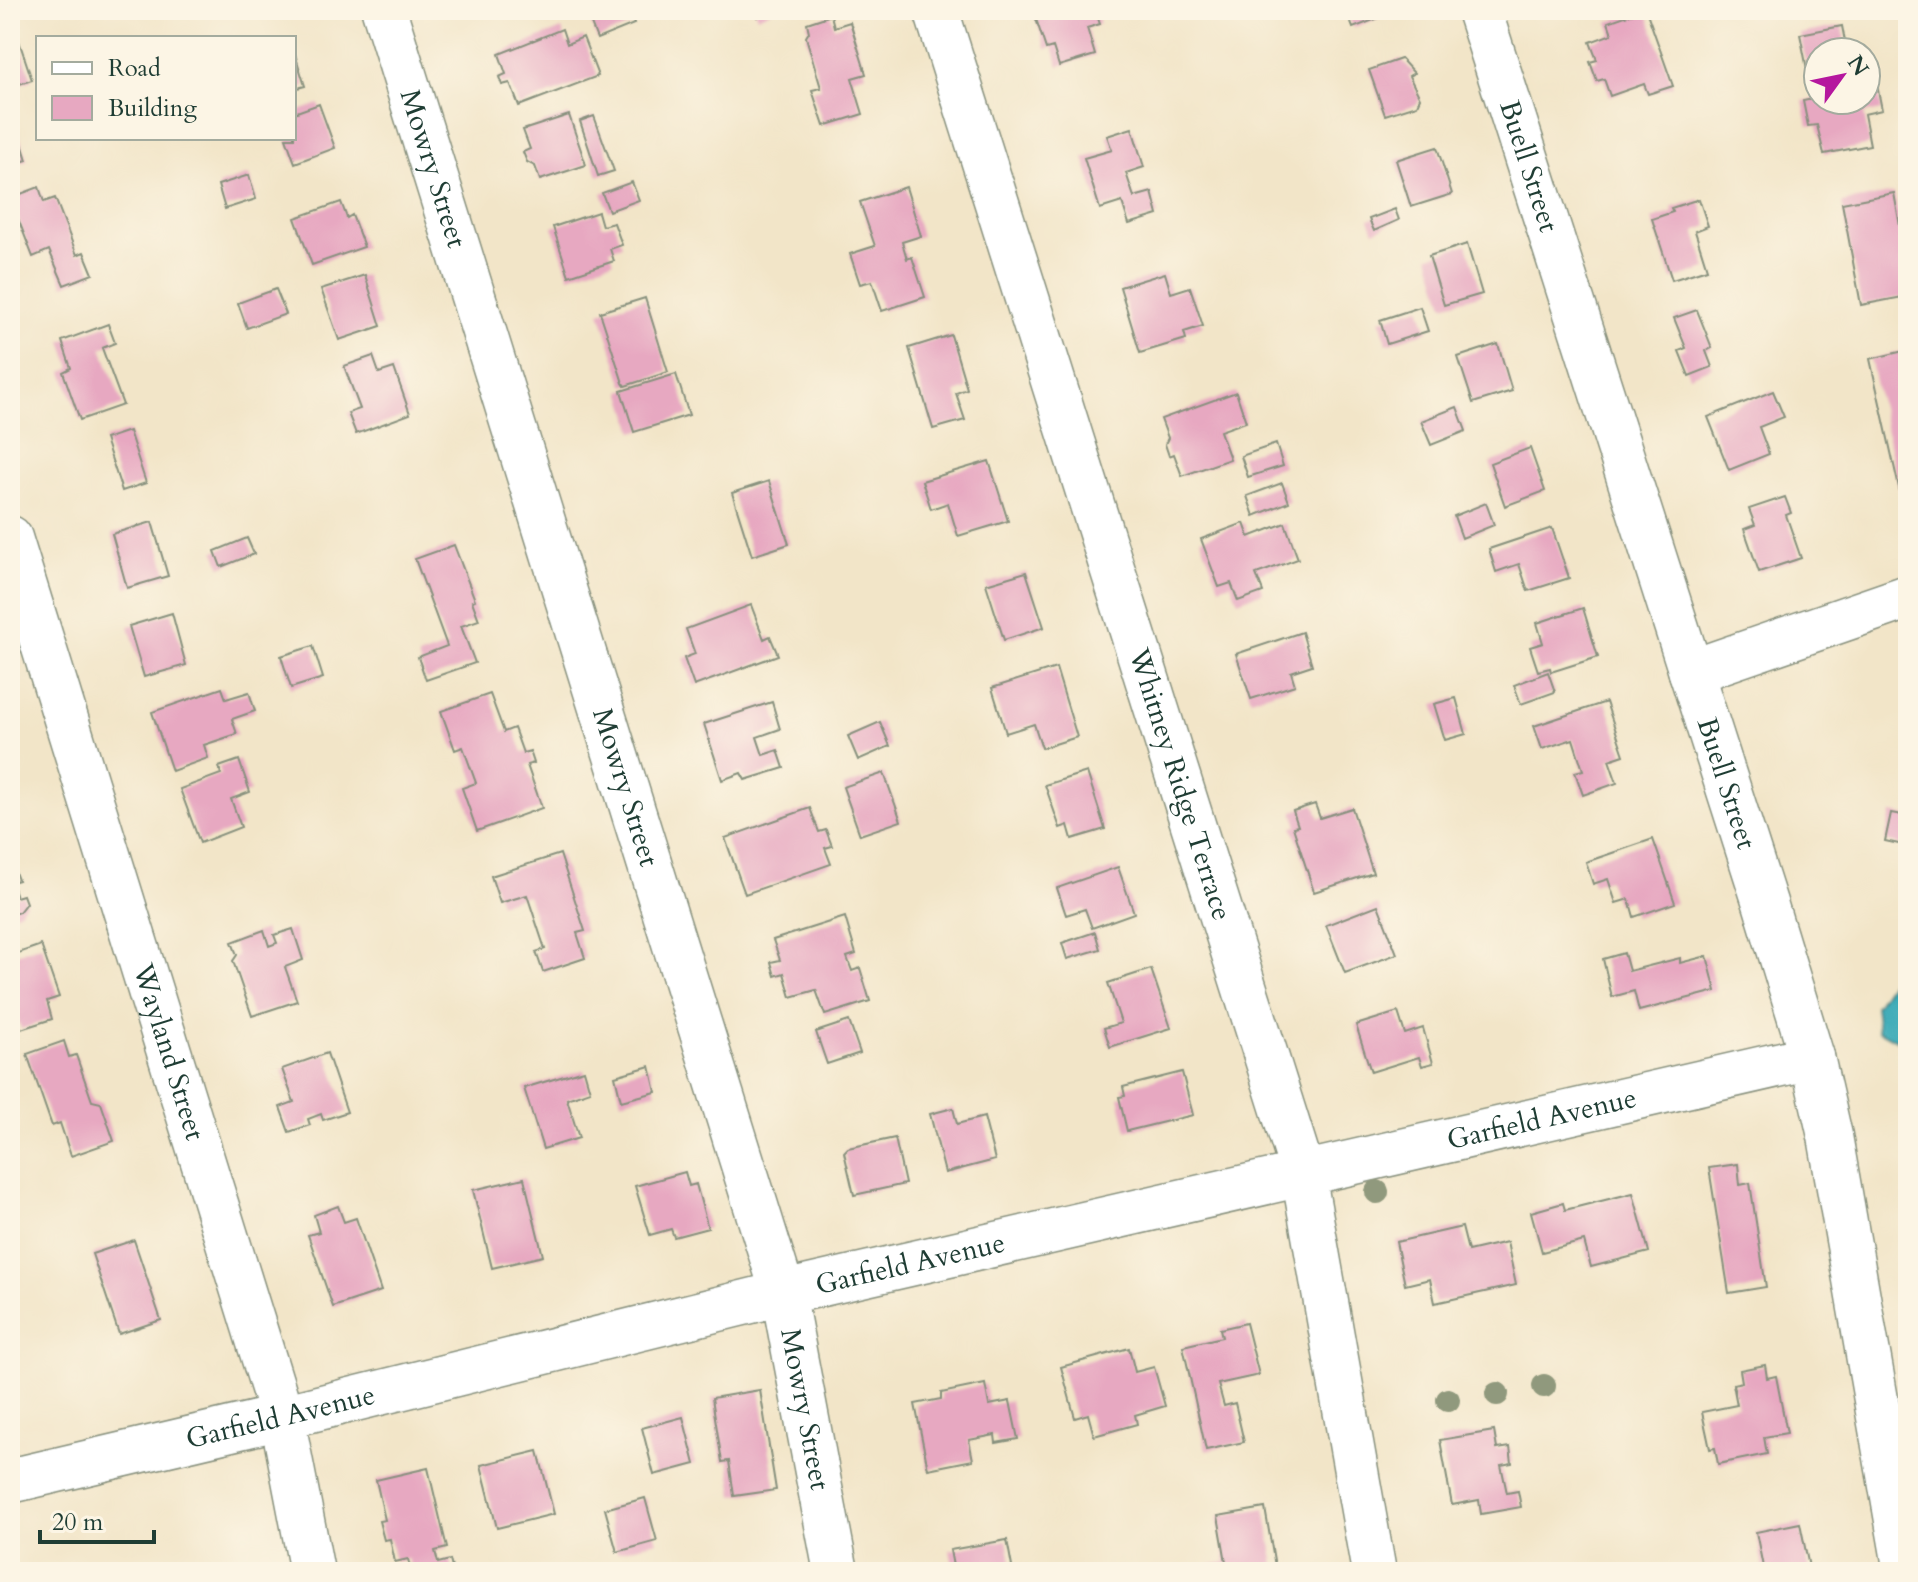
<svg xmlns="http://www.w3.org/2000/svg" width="1918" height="1582" viewBox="0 0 1918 1582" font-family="Cardo,serif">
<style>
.water{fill:#3aaab7;stroke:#2c7476;stroke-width:2}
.building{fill:#e7a8c1}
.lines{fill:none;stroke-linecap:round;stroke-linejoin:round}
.minor-casing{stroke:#88917e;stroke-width:47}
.minor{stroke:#fff;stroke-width:44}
.tree{fill:#90997d}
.labels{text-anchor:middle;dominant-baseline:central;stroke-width:7;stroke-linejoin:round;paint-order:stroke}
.street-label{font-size:28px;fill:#1f3d34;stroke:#fcf5e5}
</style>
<rect width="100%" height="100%" fill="#fcf5e5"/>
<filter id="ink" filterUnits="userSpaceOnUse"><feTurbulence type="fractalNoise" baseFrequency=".0125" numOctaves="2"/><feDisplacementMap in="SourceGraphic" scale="16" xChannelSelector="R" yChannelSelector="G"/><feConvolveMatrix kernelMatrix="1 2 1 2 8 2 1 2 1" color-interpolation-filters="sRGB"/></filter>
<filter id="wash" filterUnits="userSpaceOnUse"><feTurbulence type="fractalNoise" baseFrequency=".006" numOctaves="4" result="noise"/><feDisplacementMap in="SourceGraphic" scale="32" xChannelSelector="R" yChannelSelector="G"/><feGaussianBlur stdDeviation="1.8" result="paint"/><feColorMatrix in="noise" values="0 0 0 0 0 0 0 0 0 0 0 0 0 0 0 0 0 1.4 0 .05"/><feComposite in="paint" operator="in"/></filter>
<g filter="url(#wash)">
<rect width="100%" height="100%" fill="#f2e5c8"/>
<path class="water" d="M1908,963V1044L1905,1045L1878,1030L1875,1006L1901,967Z"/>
<g id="blocks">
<path class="building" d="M603,10H629L634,24L597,39L588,16Z
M755,10H773L757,17Z
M1033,10H1095L1100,24L1087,28L1095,55L1059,66L1053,47L1046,49Z
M1346,10H1391L1392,13L1353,28Z
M1642,10H1646L1673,86L1648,94L1644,84L1610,96L1604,79L1597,81L1590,62L1597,60L1590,42L1612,34L1608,22Z
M831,15L834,27L850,22L866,74L852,78L863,114L824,126L812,90L821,88L806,37L809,32L807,23Z
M13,23L32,80L10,87V24Z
M1842,26L1847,52H1818V100H1866V82L1876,80L1882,110L1864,114L1870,145L1824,154L1817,125L1808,126L1803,101L1813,99L1800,34Z
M562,29L567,44L583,37L598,76L519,106L510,83L502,85L499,77L506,74L499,54Z
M294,51L305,86L294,89Z
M1401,59L1414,73L1409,76L1420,98L1417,105L1385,115L1369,70Z
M319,104L335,148L295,163L286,138H294V113Z
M569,115L586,165L540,180L535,166L527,162L523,152L530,149L523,130Z
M594,116L614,171L598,176L580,121Z
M14,117L27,160L10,165V118Z
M1132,128L1144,167L1126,173L1134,197L1152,192L1158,215L1129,224L1122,202L1100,209L1084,158L1112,150L1107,136Z
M1437,147L1452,194L1411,207L1396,160Z
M249,175L256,199L225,209L218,185Z
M632,182L639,200L609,211L602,193Z
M39,187L44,202L55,198L77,255L84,252L93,274L64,285L49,250L33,257L10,198Z
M906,187L921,236L902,242L907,259L912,257L925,297L882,311L872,281L860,284L850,254L875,246L860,202Z
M1894,193L1908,270V296L1861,305L1842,203Z
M1699,199L1708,226L1695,231L1707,269L1672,280L1652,219L1673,212L1671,208Z
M341,202L347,218L352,215L364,247L312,265L295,218Z
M1395,209L1399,220L1374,231L1369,219Z
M598,212L602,226L614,223L622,245L610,249L614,261L569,276L553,227Z
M1467,244L1482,294L1444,305L1429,256Z
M1165,273L1171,293L1190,287L1203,326L1184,332L1186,339L1140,353L1120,287Z
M365,275L381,326L339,340L321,289Z
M276,289L286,314L247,328L238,303Z
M645,298L668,372L625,386L623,383L600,312Z
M1420,307L1428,331L1387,344L1380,320Z
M1697,310L1712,348L1706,351L1712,367L1689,376L1679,351L1686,348L1674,318Z
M108,324L115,343L102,348L123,405L80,420L63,372L71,368L62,341Z
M951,335L967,389L956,393L965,420L933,429L909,348Z
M1498,344L1512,391L1473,403L1458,357Z
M1908,350V499L1902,501L1870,359Z
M373,356L379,373L394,368L410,414L356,434L348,413L360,409L344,366Z
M676,374L689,415L634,432L621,391Z
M1773,391L1784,417L1759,427L1769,454L1729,470L1708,417Z
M1236,392L1246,422L1220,431L1230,459L1182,476L1174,454L1169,456L1165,444L1168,438L1161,419Z
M1457,407L1466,431L1431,445L1421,421Z
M129,431L146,483L122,491L105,439Z
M1276,444L1283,466L1248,477L1241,456Z
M1530,448L1545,491L1505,506L1490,463Z
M989,461L1008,521L958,536L948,503L931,509L922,481Z
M769,481L789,544L752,556L732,493Z
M1282,483L1289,502L1254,516L1247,496Z
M1785,497L1791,513L1786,515L1801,558L1759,572L1744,529L1755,525L1749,509Z
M1486,503L1494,525L1462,538L1454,516Z
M152,522L168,576L127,588L112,534Z
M1244,523L1249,537L1285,523L1298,559L1256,574L1263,592L1238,601L1231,583L1219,587L1201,539Z
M1552,528L1569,578L1528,591L1519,564L1496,572L1489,549Z
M247,538L254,554L221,567L215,551Z
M454,545L475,600L472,601L479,620L461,626L475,663L426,680L418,657L447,646L415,559Z
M1026,572L1044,627L1004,640L986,584Z
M751,605L764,639L770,636L778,655L694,686L684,658L695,654L686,629Z
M1583,608L1598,657L1551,672L1550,668L1538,671L1530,647L1543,643L1537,623Z
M172,613L186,665L144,677L129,626Z
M1302,632L1312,665L1291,672L1295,685L1251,699L1236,654Z
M313,646L323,678L291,688L281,656Z
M1056,668L1077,737L1042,748L1034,724L1006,733L992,688Z
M1548,672L1555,692L1521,704L1514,685Z
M222,688L226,699L249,692L255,711L232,719L237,734L204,745L208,758L172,771L152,712Z
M490,694L504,732L514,728L523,753L530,751L534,763L527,765L542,808L477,831L462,788L476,783L463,747L455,750L441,711Z
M1456,698L1466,734L1445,740L1434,704Z
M772,702L780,729L757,737L763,755L778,750L784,768L745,780L741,773L722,780L704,724Z
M1606,702L1624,755L1609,760L1617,783L1583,795L1575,772L1583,770L1573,739L1542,749L1534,726Z
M880,722L890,746L858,760L848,736Z
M239,760L250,792L231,799L241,827L200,843L180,789L221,774L219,767Z
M1087,772L1105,829L1072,839L1068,825L1060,828L1045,785Z
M884,773L901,821L860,835L843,787Z
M1315,804L1320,818L1352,808L1373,873L1314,892L1293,827L1298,826L1293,811Z
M810,808L819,832L826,830L832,846L825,848L831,864L745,894L725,838Z
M1891,813L1908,816V846L1885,841Z
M1653,839L1675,903L1634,917L1629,899L1616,903L1608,879L1593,884L1586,862Z
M560,854L585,931L577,933L585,958L543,972L536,952L545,949L527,895L500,903L491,876Z
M1118,867L1134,913L1092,928L1085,909L1066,915L1057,888Z
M10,871L15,872L18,880L11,882L16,897L23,895L26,903L19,912L10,915Z
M1378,905L1397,954L1345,973L1326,925Z
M845,917L856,954L847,957L852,971L860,968L870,1001L825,1015L816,990L791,997L784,973L775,976L771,962L780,960L773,940Z
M293,929L303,960L285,967L297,1001L252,1016L233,961L237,955L232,942L264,930L269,946L277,943L274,935Z
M1095,932L1100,949L1067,959L1062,943Z
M41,945L59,997L47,1001L52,1019L21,1029L12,1002L15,1001L10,986V956Z
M1624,953L1629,971L1680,958V963L1707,956L1716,991L1639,1011L1634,991L1612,997L1603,959Z
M1151,969L1171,1028L1110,1047L1104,1028L1121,1023L1108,983Z
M1398,1012L1405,1034L1423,1028L1433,1063L1422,1066L1419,1057L1371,1072L1356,1025Z
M849,1021L860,1053L827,1064L816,1032Z
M64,1041L69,1057L76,1055L92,1101L101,1103L114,1141L71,1156L60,1123L52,1126L27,1054Z
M327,1053L347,1112L323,1120L321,1114L308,1119L310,1125L289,1132L280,1107L294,1102L282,1069Z
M650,1066L656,1092L621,1101L615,1076Z
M584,1070L590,1091L567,1099L579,1138L543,1149L524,1088Z
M1182,1072L1193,1115L1127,1131L1119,1097L1125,1096L1123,1087Z
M953,1108L957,1124L984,1117L995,1160L945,1173L930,1114Z
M895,1138L905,1184L854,1195L844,1152L848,1148Z
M1738,1164L1740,1185L1750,1183L1766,1287L1729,1293L1709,1168Z
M685,1172L689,1186L696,1184L708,1228L674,1237L671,1229L650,1235L635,1186Z
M524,1178L543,1256L492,1268L473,1190Z
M1633,1193L1649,1252L1591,1267L1584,1241L1542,1252L1531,1212L1563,1203L1565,1210Z
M338,1206L344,1222L356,1218L381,1291L333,1307L308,1235L319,1232L314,1215Z
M1462,1227L1468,1251L1507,1242L1516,1285L1435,1303L1430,1279L1405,1285L1396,1242Z
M134,1240L161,1320L119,1334L92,1254Z
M1246,1323L1259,1375L1218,1384L1224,1406L1235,1403L1244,1442L1206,1450L1183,1346L1222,1337L1220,1329Z
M1129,1348L1135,1372L1154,1367L1165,1406L1135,1415L1137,1424L1094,1436L1088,1414L1075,1418L1061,1367Z
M1765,1365L1767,1378L1776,1376L1787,1433L1764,1437L1767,1454L1718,1464L1715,1448L1710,1449L1702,1412L1737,1405L1733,1384L1742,1382L1740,1370Z
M985,1384L989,1405L1010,1401L1018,1439L996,1443L995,1435L969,1440L973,1460L928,1469L915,1404L941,1399V1393Z
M760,1390L776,1490L734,1496L729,1461L722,1462L712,1398Z
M683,1417L695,1464L654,1475L642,1428Z
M1494,1431L1497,1449L1510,1447L1512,1463L1501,1465L1507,1493L1518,1491L1521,1507L1481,1514L1479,1500L1452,1505L1440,1440Z
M538,1451L554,1514L497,1528L481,1465Z
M428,1468L447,1548L435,1551L438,1563L450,1560L453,1572H411L408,1559L395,1562L390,1539L384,1540L379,1521L385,1520L376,1480Z
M645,1498L657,1541L617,1552L605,1509Z
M1265,1508L1276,1572H1204L1203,1566L1226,1562L1218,1516Z
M1800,1523L1810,1572H1764L1756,1532Z
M1007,1540L1013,1572H954L950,1550Z
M235,1566L236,1572H207V1570Z"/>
</g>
</g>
<g filter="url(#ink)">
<use href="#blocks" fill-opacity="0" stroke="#88917e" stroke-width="2"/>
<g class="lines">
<defs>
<g id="minor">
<path id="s1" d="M384,10L783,1293L836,1572"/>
<path id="s2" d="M936,10L1303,1173L1374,1572"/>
<path id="s3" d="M1479,10L1765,903L1812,1057L1830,1136L1906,1572"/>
<path id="s4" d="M10,538L282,1417L312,1572"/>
<path d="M1691,672L1908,597"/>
<path id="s5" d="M10,1481L282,1417L783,1293L1812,1057"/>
</g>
</defs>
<use href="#minor" class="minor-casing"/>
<use href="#minor" class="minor"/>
</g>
<g class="tree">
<circle cx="1377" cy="1192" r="12"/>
<circle cx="1544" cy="1386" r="12"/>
<circle cx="1497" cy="1394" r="12"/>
<circle cx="1448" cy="1400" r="12"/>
</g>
</g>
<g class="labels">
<g class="street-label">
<text stroke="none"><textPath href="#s3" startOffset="164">Buell Street</textPath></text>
<text stroke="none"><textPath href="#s1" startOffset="166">Mowry Street</textPath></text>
<text stroke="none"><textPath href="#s3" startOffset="812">Buell Street</textPath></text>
<text stroke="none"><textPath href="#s2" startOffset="812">Whitney Ridge Terrace</textPath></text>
<text stroke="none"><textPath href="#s1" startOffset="814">Mowry Street</textPath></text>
<text stroke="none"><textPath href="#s4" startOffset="538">Wayland Street</textPath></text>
<text stroke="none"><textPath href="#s5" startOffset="1574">Garfield Avenue</textPath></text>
<text stroke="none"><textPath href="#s5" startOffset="926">Garfield Avenue</textPath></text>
<text stroke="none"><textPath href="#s1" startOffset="1462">Mowry Street</textPath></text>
<text stroke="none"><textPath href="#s5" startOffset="278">Garfield Avenue</textPath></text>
</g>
</g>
<rect width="1918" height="1582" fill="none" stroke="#fcf5e5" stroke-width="40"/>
<rect x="36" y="36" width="260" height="104" fill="#fcf5e5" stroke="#a4ab9e" stroke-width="2"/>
<rect x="52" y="62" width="40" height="12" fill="#ffffff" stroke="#a4ab9e" stroke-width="2"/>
<text x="108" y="76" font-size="24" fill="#1f3d34">Road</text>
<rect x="52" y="96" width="40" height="24" fill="#e7a8c1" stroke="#a4ab9e" stroke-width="2"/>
<text x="108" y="116" font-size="24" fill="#1f3d34">Building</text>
<g transform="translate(1842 76) rotate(57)"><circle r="38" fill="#fcf5e5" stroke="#a4ab9e" stroke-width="2"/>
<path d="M0-6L14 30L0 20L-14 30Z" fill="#b5179e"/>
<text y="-12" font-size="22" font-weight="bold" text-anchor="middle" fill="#1f3d34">N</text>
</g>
<path d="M40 1530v12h114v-12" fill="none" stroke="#1f3d34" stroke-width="4"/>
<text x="52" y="1530" font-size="24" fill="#1f3d34" stroke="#fcf5e5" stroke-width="6" paint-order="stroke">20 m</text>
</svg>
